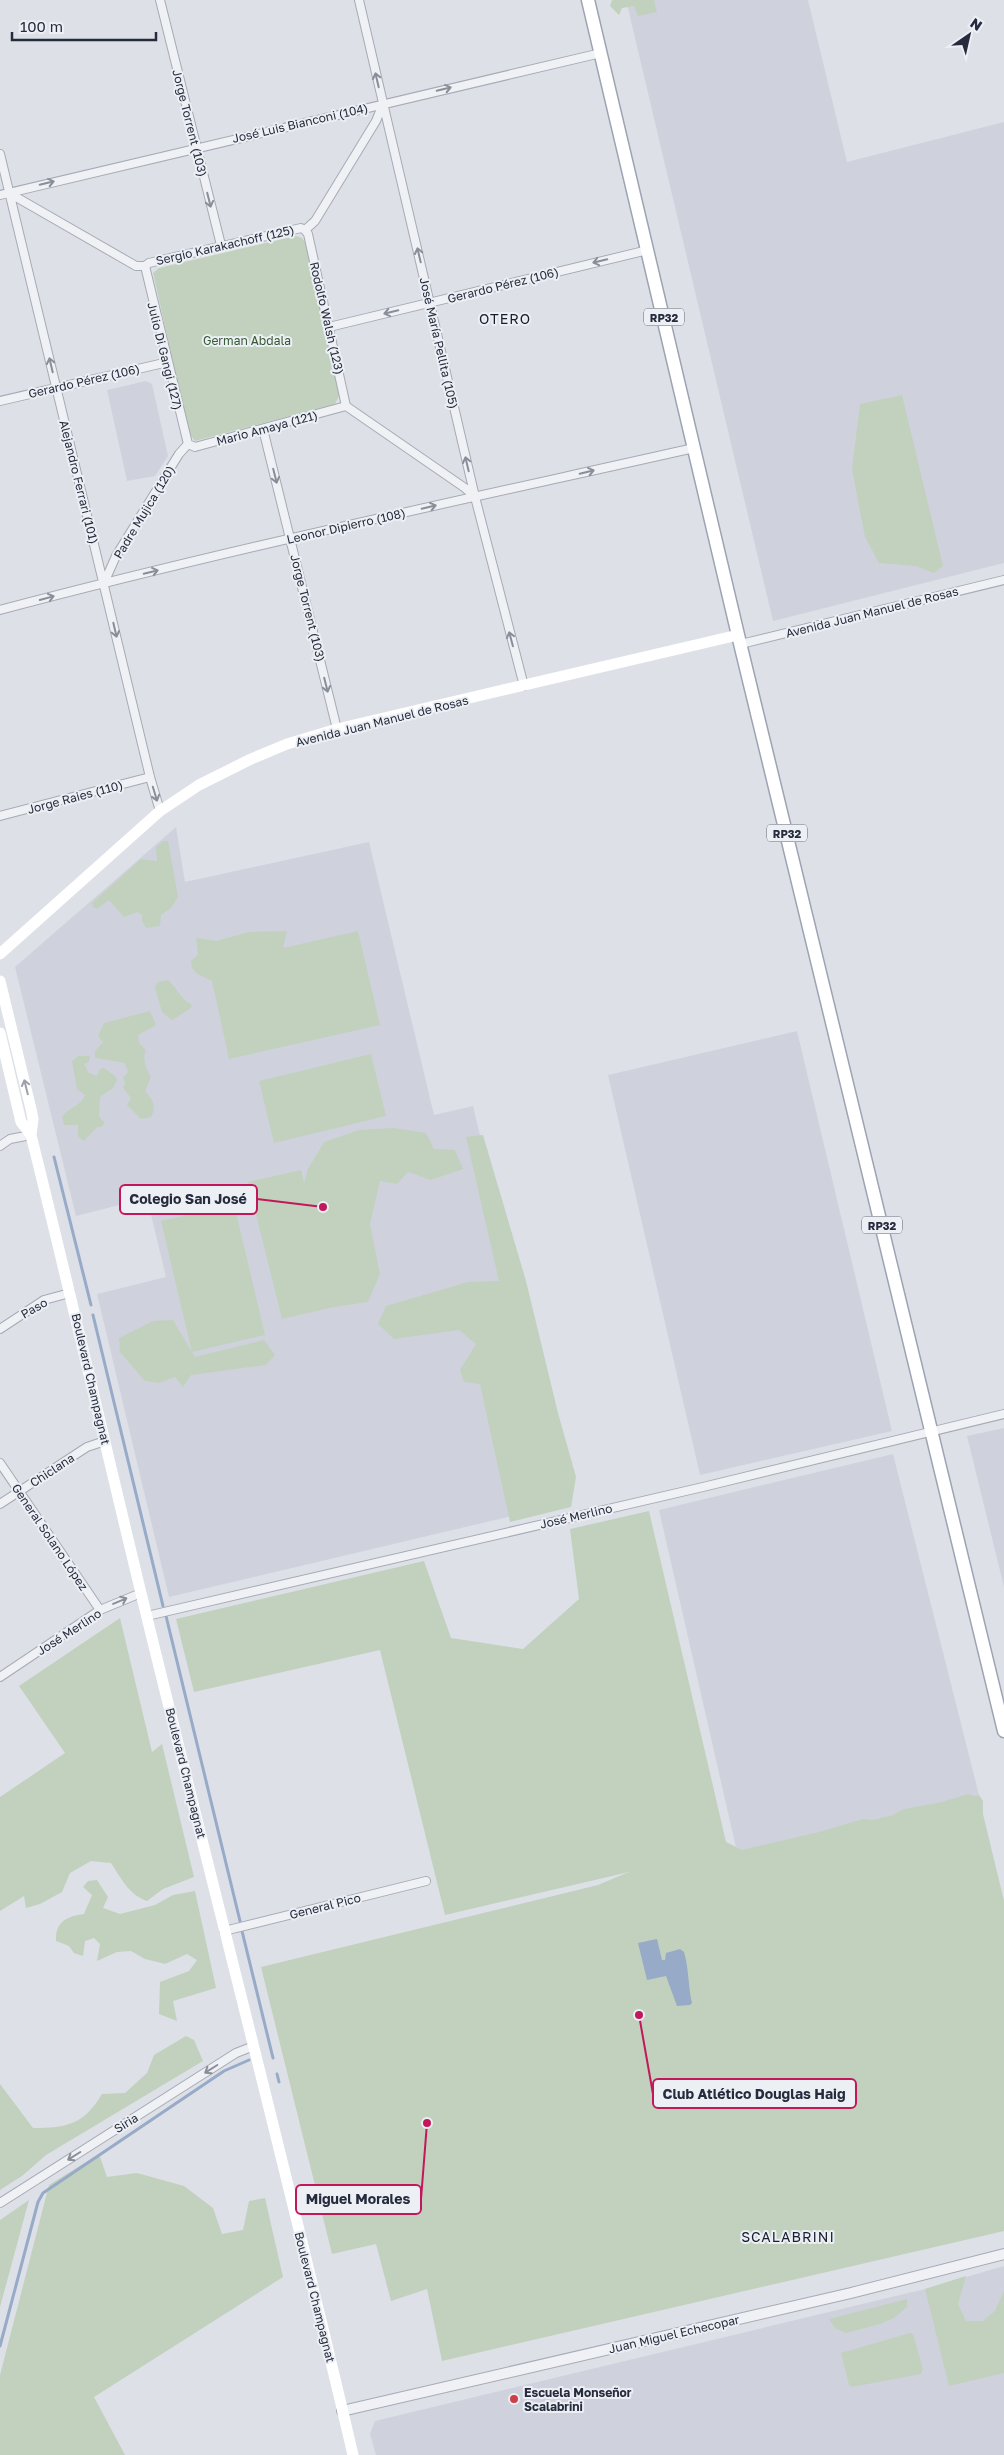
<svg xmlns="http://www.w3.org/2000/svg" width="1004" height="2455" viewBox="0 0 1004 2455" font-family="'Golos Text',sans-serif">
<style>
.built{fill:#cfd2dc}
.green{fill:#c1d1be}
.water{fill:#97aac7}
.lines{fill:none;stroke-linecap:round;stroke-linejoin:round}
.stream{stroke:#97aac7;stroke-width:3}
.minor-casing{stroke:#a6aab4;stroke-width:10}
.tertiary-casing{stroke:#a6aab4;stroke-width:12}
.primary-casing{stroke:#9ca3b2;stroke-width:15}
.minor{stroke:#eff1f5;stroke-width:8}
.tertiary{stroke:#eff1f5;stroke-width:10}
.secondary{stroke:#fff;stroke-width:11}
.primary{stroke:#fff;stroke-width:12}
.oneway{stroke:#8a8e99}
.oneway2{stroke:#9da0a8}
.poi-dot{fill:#cd4048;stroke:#eceff4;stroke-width:2}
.labels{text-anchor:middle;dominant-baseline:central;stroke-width:4;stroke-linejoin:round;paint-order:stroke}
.shield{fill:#eceff4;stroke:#616674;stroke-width:1}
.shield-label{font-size:11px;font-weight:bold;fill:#262c3d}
.street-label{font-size:12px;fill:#262c3d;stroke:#eceff4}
.park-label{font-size:12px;fill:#375934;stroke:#eceff4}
.poi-label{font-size:12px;font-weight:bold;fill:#262c3d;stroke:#eceff4;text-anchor:start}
.neighbourhood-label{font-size:14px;letter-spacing:1px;fill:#191e2e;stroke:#eceff4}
.leader{fill:none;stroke:#c2185b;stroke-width:2}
.callout-dot{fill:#c2185b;stroke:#eceff4;stroke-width:2}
.callout{fill:#eceff4;stroke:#c2185b;stroke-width:2}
.callout-label{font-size:14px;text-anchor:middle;font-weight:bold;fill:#262c3d}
</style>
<rect width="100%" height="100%" fill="#dde0e7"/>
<path class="built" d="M626,0H808L847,162L1004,122V563L773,621Z
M146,381L152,384L168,456L155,476L127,481L107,390Z
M176,827L185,882L369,842L434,1115L473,1106L567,1503L169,1597L97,1294L166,1277L147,1198L76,1216L15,967Z
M797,1031L892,1431L700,1475L608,1075Z
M1004,1428V1587L967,1436Z
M893,1454L979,1795L737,1852L659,1510Z
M1004,2266V2455H376L370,2434L375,2421L925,2289Z"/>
<path class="green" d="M612,0H654L657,12L638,16L634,6L622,8L619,15L610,6Z
M296,236L302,238L306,244L340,394L335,404L195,441L189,433L153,273L159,268Z
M902,395L943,566L934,573L916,566L879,563L865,537L852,469L860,404Z
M163,841H168L178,897L171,908L161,915L160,926L146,928L142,921V915L138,912L124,917L109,900L97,909L93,907L92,903L141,859L157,861L156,847Z
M287,931L283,948L358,931L380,1025L229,1059L212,981L197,974L192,968L191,961L198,955L196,938L216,941L249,932Z
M168,980C177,988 180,998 192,1005L190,1009L172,1020L162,1012L155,987L158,982Z
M150,1011L156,1025L138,1035L139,1043L146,1050C142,1059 146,1069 151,1077L145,1091C153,1100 157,1106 151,1117L141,1119L127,1105L131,1098L123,1088L125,1083L123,1078L128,1072L125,1063L95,1058V1051L103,1042L98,1036L104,1023Z
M371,1054L386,1116L274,1143L259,1081Z
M78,1056H90L89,1062L84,1064L89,1073L97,1076L100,1069L104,1068L116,1077L117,1081L113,1088L100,1097L99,1116L105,1123L101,1127H97L84,1141L78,1137V1125H64L62,1117C69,1107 80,1107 85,1095L77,1089L72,1061Z
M393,1128L426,1133L434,1149L455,1150L463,1169L431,1180L408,1172L397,1184L380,1181L370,1224L380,1274L368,1302L334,1307L282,1319L248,1182L301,1170L304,1183L308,1169L324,1142L359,1130Z
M483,1135L526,1281L558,1413L576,1477L571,1507L510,1522L480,1384L464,1382L460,1370L476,1344L459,1330L394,1339L378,1324L386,1306L468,1282L499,1281L466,1137Z
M234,1204L265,1335L192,1352L161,1221Z
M173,1320L195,1357L264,1340L275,1355L266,1365L191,1375L183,1387L175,1377L159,1383L145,1381L120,1352L119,1338L153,1321Z
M649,1511L726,1842L742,1850L819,1832L863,1819L872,1820L893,1815L904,1809L942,1802L968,1794L974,1796L979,1795L983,1801V1814L1004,1901V2231L442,2361L427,2289L391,2301L376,2244L332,2254L261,1967L598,1885L629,1872L445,1915L380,1650L194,1692L176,1619L424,1561L451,1638L523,1649L579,1599L570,1529Z
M120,1618L152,1752L162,1744L194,1877L163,1889L147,1901C129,1895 121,1878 111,1863L91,1861L70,1873L62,1892L40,1904L26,1908L24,1896L0,1911V1797L65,1753L19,1686Z
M97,1880L108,1897L103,1908L120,1914L155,1905L173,1895L195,1891L216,1988L173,2001L177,2021L159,2014L160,1982L189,1971L197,1960L187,1954L165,1964L145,1959L131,1951L117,1952L97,1961L100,1944L94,1938L85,1941L83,1956L74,1953L69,1946L56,1941C55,1922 67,1916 84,1914L92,1895L83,1887L88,1881Z
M186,2036L194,2040L203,2061L46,2155L22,2176L0,2190V2084L33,2128C68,2128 84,2124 102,2094L125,2093L147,2073L154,2055Z
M99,2154L107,2177L137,2173L184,2186L213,2208L222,2234L243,2230L249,2201L265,2198L283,2277L94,2397L125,2455H0V2375L49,2185Z
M29,2200L0,2307V2220Z
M966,2276L958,2304L966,2321H983L995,2311L1004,2291V2373L949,2386L925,2289Z
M907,2299V2307L894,2318L880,2324L846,2333L835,2328L829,2319Z
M910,2333L913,2334L923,2369L921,2374L852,2387L849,2385L841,2353Z"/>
<path class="water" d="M657,1939L662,1960H665L666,1953L680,1949L684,1952C689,1969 688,1986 692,2003L690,2005L677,2006L666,1976L647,1980L638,1943Z"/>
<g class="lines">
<path class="stream" d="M54,1157L91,1305
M93,1315L163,1606
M166,1616L240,1921
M242,1931L273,2058
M277,2074L279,2082
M0,2346L38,2202L43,2193L224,2071L249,2060"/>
<defs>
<path id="minor" d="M160,0L221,245
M359,0L475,497L524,686
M0,154L150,777L160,811
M9,193L136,266H145
M0,195L601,53
M305,230L308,234L346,406
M305,230L315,221L376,121L383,104
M145,266L188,444
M145,266L149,263L301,228L305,230
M329,327L648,250
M0,401L168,362
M346,406L465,488L475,497
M263,429L337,729
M188,444L195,447L346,406
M104,583L116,556L179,454L188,444
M0,610C230,549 462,500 694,448
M741,644L1004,580
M0,816L150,777
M0,1146L10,1139L31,1135
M0,1329L44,1300L70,1293
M0,1463L100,1610
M0,1504L87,1447L105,1441
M147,1616L703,1487L1004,1414
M0,1677L100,1610L141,1593
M224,1931L426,1881
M0,2203L236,2053L254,2046"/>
<path id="tertiary" d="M342,2411L851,2293L1004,2254"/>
<path id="primary" d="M588,0L738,635L1004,1731"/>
</defs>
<use href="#minor" class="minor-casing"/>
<use href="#tertiary" class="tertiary-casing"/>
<use href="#primary" class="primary-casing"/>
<use href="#minor" class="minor"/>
<use href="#tertiary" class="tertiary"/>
<path class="secondary" d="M0,954L160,811L199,785L251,759L287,744L337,729L738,635
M0,981L31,1109L33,1119L31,1135
M0,1033L21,1122L31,1135C69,1287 104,1440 141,1593C211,1881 286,2167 353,2455"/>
<use href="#primary" class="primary"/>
</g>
<defs><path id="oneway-shaft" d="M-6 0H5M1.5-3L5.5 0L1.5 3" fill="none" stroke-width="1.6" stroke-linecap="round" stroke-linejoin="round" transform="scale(1.25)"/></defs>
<g class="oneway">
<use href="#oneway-shaft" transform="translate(377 80) rotate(-103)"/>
<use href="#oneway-shaft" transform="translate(444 89) rotate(-13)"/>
<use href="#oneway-shaft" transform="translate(47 183) rotate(-13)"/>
<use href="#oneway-shaft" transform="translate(209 200) rotate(76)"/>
<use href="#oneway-shaft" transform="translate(419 255) rotate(-103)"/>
<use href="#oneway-shaft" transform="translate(600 261) rotate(166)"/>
<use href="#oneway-shaft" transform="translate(391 312) rotate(166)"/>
<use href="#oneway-shaft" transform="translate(51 365) rotate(-103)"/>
<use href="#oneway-shaft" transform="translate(467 464) rotate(-103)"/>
<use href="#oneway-shaft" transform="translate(587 472) rotate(-13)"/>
<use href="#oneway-shaft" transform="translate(275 476) rotate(76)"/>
<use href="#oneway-shaft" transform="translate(429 507) rotate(-13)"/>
<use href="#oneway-shaft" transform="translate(151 572) rotate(-13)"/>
<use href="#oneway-shaft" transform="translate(47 598) rotate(-15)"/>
<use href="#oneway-shaft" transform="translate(115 630) rotate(77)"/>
<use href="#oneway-shaft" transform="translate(511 639) rotate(-105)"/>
<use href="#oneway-shaft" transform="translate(326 685) rotate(76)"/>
<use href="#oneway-shaft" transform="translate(155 794) rotate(73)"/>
<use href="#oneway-shaft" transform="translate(120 1601) rotate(-23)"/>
<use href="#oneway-shaft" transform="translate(211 2069) rotate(148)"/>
<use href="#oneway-shaft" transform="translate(74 2156) rotate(148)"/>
</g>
<use class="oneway2" href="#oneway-shaft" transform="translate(26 1087) rotate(-104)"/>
<circle class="poi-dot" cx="514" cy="2399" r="5"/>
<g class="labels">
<g class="shield">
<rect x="644" y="308.5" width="40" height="17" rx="4"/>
<rect x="767" y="824.5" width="40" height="17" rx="4"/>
<rect x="862" y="1216.5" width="40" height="17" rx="4"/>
</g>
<g class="shield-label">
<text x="664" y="317">RP32</text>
<text x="787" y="833">RP32</text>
<text x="882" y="1225">RP32</text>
</g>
<g class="street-label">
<text transform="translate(190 123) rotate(76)">Jorge Torrent (103)</text>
<text transform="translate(300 123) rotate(-13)">José Luis Bianconi (104)</text>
<text transform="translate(225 245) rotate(-13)">Sergio Karakachoff (125)</text>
<text transform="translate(503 285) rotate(-14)">Gerardo Pérez (106)</text>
<text transform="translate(327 318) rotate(77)">Rodolfo Walsh (123)</text>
<text transform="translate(439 343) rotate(77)">José María Pellita (105)</text>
<text transform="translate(165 356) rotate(76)">Julio Di Gangi (127)</text>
<text transform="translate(84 381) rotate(-13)">Gerardo Pérez (106)</text>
<text transform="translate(267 428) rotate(-15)">Mario Amaya (121)</text>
<text transform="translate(79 482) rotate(76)">Alejandro Ferrari (101)</text>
<text transform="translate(144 512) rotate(-59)">Padre Mujica (120)</text>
<text transform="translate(346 526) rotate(-13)">Leonor Dipierro (108)</text>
<text transform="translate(308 608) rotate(76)">Jorge Torrent (103)</text>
<text transform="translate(872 612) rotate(-14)">Avenida Juan Manuel de Rosas</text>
<text transform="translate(382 721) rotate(-14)">Avenida Juan Manuel de Rosas</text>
<text transform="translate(75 797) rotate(-15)">Jorge Raies (110)</text>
<text transform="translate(34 1308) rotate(-30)">Paso</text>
<text transform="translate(91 1379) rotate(77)">Boulevard Champagnat</text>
<text transform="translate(52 1470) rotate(-33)">Chiclana</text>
<text transform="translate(576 1516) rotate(-13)">José Merlino</text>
<text transform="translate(50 1537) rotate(56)">General Solano López</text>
<text transform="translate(69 1632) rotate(-33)">José Merlino</text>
<text transform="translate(186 1773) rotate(76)">Boulevard Champagnat</text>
<text transform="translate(325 1906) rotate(-14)">General Pico</text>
<text transform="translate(126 2123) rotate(-32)">Siria</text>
<text transform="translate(315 2297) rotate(76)">Boulevard Champagnat</text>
<text transform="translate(674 2334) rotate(-13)">Juan Miguel Echecopar</text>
</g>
<g class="park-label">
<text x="247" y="340">German Abdala</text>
</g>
<g class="poi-label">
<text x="524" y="2392">Escuela Monseñor<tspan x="524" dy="14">Scalabrini</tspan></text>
</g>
<g class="neighbourhood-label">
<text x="505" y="318">OTERO</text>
<text x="788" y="2236">SCALABRINI</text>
</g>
</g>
<path class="leader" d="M323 1207L257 1199M639 2015L653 2094M427 2123L421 2199"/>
<g class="callout-dot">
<circle cx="323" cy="1207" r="5"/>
<circle cx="639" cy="2015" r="5"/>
<circle cx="427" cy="2123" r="5"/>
</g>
<g class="callout">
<rect x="120" y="1185" width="137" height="29" rx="5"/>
<rect x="653" y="2079" width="203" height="29" rx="5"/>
<rect x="296" y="2185" width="125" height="29" rx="5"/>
</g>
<g class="callout-label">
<text x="188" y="1204">Colegio San José</text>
<text x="754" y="2099">Club Atlético Douglas Haig</text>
<text x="358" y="2204">Miguel Morales</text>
</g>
<g transform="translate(969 35) rotate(34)" stroke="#eceff4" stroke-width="4" paint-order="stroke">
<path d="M0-4L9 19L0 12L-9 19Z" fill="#262c3d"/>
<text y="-8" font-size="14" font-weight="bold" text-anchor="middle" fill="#262c3d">N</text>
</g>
<path d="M12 32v8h144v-8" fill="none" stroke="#262c3d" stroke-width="2.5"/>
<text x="20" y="32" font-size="15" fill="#262c3d" stroke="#eceff4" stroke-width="4" paint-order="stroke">100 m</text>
</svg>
